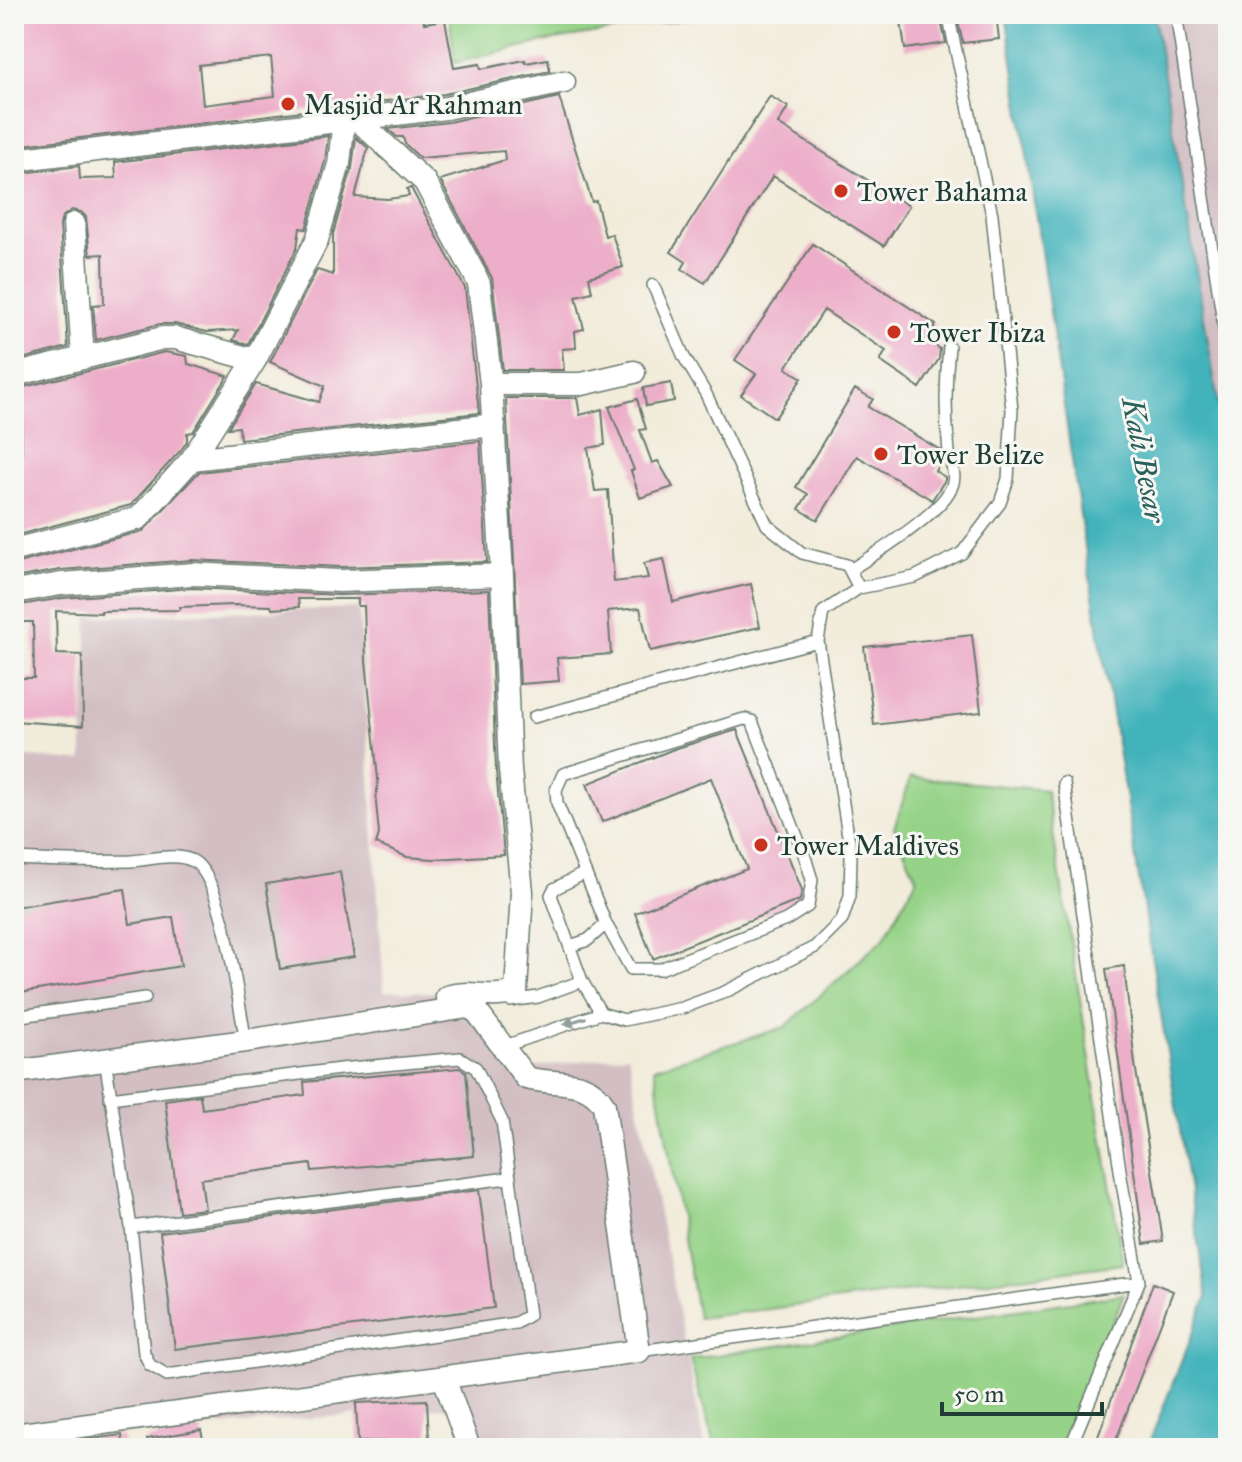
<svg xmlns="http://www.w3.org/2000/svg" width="1242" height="1462" viewBox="0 0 1242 1462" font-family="'IM FELL Great Primer',serif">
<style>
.industrial{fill:#d2bec3}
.green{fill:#96d388;stroke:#5a885e;stroke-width:2}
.water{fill:#43b3bb;stroke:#317878;stroke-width:2}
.building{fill:#edaec9;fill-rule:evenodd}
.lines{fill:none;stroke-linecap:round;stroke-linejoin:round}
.lane-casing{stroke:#697a6e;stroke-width:14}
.street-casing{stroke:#697a6e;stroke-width:25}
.lane{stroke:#fff;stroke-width:11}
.street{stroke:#fff;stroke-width:22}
.oneway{fill:#8f9e9a}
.poi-dot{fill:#c8321e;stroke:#f6f6f2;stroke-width:3}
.labels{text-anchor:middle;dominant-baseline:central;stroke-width:6;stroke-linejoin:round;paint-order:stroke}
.poi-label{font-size:28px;fill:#1f3d34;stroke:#f6f6f2;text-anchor:start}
.water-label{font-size:30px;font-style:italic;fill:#2a605c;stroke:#f6f6f2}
</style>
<rect width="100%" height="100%" fill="#f6f6f2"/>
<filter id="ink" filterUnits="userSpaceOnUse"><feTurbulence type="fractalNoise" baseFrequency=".0125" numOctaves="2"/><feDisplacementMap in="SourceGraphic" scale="16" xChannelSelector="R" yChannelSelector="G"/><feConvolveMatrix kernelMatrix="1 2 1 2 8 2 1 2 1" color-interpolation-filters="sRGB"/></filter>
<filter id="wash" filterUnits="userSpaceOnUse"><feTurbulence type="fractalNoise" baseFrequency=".006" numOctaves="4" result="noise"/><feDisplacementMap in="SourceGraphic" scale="32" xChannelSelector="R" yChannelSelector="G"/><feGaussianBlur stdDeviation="1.8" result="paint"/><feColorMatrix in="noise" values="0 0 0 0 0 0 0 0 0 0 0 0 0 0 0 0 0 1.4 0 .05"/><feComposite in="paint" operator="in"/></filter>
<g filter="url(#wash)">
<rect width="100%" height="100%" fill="#f2ecdb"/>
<path class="industrial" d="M1154,14H1228V463Z
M359,608L384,991L483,994L522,1069L628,1055L705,1448H477L464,1406L14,1442V756L82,761L88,617Z"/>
<path class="green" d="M449,14H716L542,42L455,63Z
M911,777L1046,790L1123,1264L698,1318L654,1068L785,1027L883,939L917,879L894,828Z
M1124,1294L1063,1448H715L690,1359Z"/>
<path class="water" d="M1006,14H1154L1228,463V1448H1147L1207,1297L1084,541Z"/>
<g id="blocks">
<path class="building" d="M14,14H293L294,19L328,14H423L424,23L445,20L454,68L480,64L481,69L525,60L526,63L548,59L550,71L444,94L14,146ZM271,57L275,96L203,105L199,65Z
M900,14H942L941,21L946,43L905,49Z
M956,14H996L999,39L963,43Z
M770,96L788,107L778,124L909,206L884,246L773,176L705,283L682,269L686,262L671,252Z
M559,97L592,202L596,201L605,236L612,234L623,267L589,277L592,292L576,296L584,329L575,331L576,348L562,349L564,370H503L492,278L440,180L505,160L504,151L420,158L405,144L403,137H397L388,129L449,122Z
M328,136L325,161L306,229L300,228L297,248L248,344L233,340L238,330L207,332L175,324H160L96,340L93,305L104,304L103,254L90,255L86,217L81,212L72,210L62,217L60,225L68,347L14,361V174L79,166L80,179L116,178L115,162Z
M356,137L368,148L355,197L388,199L409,196L407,189L411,188L465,288L479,413L240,439L239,427L228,428L256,384L319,402L325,386L270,362L317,270L333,275V234L352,168Z
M813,244L936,325L926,339L940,349L939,359L920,388L880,361L886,351L824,310L786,368L802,378L775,418L741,395L756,374L735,360Z
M165,352L187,356L188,364L228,376L193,432L187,433V441L181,450L131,505L14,536V504L20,503L16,452H22L21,417H18L16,389Z
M671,383L674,401L646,406L643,388Z
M855,389L873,399L868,407L940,450L942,460L935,471L945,477V480L932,500L857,456L818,520L799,509L808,494L796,487Z
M506,398H577L580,415L602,409L605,445L588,448L595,491L608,490L614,582L648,578L644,563L664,559L673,602L751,584L760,627L650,651L640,608L608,611L611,654L557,658L559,681L520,684Z
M637,399L646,429L640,430L652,463L658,461L673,487L640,498L631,471L634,470L609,407Z
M480,441L487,562L340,567L192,560L60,570L14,578V564L143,531L199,472Z
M193,588L340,595L489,590L496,771L504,855L433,859L407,857L376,844L379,834L376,803L378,779L366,661L364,606H358V599H298L299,607L272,609L271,606L234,605L180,607V610L101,611V613L56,611L57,654L82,655L83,726L14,721L15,678H34L33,622H14V606L63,598Z
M972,635L981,712L874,725L864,647Z
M737,730L802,890L800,900L653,959L635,913L747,869L711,778L602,822L587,784L674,749Z
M340,872L354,957L280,969L266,884Z
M125,889L130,924L173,917L181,966L14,994V907Z
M1124,966L1135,1064L1163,1241L1144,1244L1106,969Z
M460,1068L466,1072L474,1156L312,1171L311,1164L201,1179L205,1209L179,1212L165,1100L200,1095L202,1109L305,1095L304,1082Z
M479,1190L494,1308L175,1349L160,1232Z
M1153,1283L1173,1291L1113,1448H1094Z
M427,1400L429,1440L358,1442L356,1403Z
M201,1430L205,1448H148L147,1439Z
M122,1435L124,1448H68V1442Z"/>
</g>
</g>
<g filter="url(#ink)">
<use href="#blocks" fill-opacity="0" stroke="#697a6e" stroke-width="2"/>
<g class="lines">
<defs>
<path id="lane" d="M1176,14L1228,354
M653,285L684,357L706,394L767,525L802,553L847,565L859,588
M850,570C875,554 946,511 953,483C956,474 950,462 949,452C945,417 945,382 949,347
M534,717L818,641
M744,719L752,721L805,857L812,880L808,906L786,920L660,969H631L606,924L557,803L556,790L563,774Z
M14,859C53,861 92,862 131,861C150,860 175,852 193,861C224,877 238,1005 246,1041
M585,873L554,889L551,895L582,981L601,1013L624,1020L682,1008L725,992L815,947L842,920L850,896L851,855L818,641L823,612L859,588L915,577L962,553L1000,503L1008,479L1012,410L992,215L949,19
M570,946L588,940L606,924
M510,1001L538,997L582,981
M14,1017L145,998
M502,1047L601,1013
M105,1059L131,1227L144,1353L150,1365L167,1375L516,1323L529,1315L502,1121L476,1068L460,1058L340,1069L110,1098
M131,1227L508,1178
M639,1351L1139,1282L1121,1177L1064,783
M1070,1448L1139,1282"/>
<path id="street" d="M356,118L425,182L475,275L479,284L491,384L502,575L510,770L522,892L516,991C494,1001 470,989 447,997
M14,160L446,108L564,82
M74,224L83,358
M14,375L163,338H175L255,360
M491,384H582L634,372
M192,459L494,425
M14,550L139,518L192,459L255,360L317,240L339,164L344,119
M14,592L61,584L193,574L340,581L502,575
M14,1072L246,1041L468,1007L477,1012L526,1078C555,1086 587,1076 604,1105L639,1351L14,1435
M444,1378L469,1448"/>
</defs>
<use href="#lane" class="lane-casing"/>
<use href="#street" class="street-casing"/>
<use href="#lane" class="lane"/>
<use href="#street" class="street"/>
</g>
<defs><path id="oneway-solid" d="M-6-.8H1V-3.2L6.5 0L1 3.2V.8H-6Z" transform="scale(2)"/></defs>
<use class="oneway" href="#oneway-solid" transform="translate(575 1021) rotate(163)"/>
</g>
<g class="poi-dot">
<circle cx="288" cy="104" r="8"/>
<circle cx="841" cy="191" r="8"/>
<circle cx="894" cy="332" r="8"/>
<circle cx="881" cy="454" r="8"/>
<circle cx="761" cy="845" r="8"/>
</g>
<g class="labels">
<g class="poi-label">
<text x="304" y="104">Masjid Ar Rahman</text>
<text x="857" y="191">Tower Bahama</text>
<text x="910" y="332">Tower Ibiza</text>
<text x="897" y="454">Tower Belize</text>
<text x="777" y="845">Tower Maldives</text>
</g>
<g class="water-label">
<text transform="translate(1144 460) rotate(79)">Kali Besar</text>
</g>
</g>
<rect width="1242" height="1462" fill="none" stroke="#f6f6f2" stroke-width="48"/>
<path d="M942 1402v12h160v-12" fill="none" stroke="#1f3d34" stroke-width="4"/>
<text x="954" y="1402" font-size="24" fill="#1f3d34" stroke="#f6f6f2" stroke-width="6" paint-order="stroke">50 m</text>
</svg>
